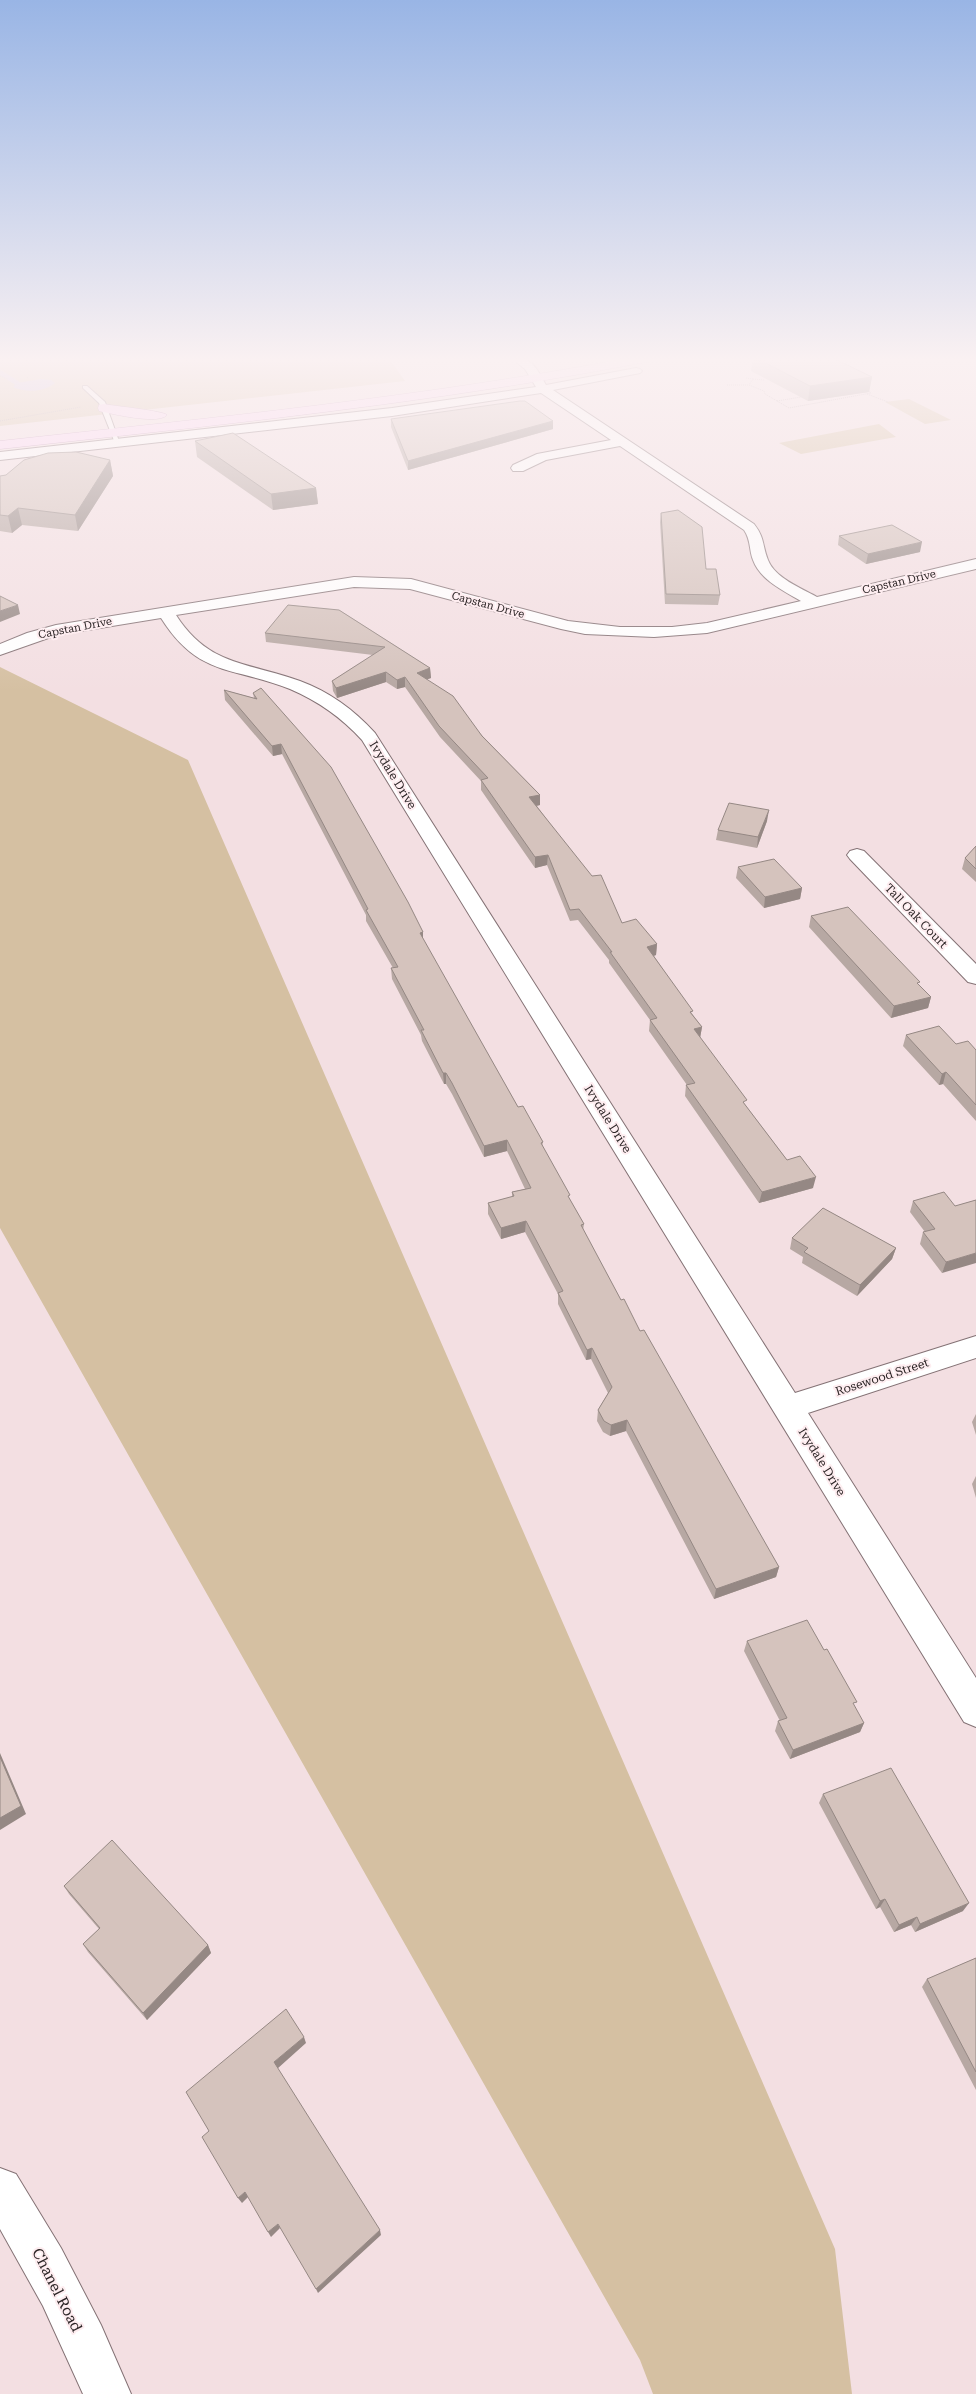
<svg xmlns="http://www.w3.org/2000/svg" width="976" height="2394" viewBox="0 0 976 2394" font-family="'Roboto Serif',serif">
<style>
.green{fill:#d5c0a2}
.water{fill:#c2b6e1}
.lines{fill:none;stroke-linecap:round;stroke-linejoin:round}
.stream{stroke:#c2b6e1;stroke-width:5}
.lane-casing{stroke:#847275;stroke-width:2}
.street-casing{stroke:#847275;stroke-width:2}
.primary-casing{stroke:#b486ac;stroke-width:1}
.path{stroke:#ab9b9e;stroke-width:1;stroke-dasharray:1 1;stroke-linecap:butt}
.lane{fill:#fff;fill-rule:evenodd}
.street{fill:#fff;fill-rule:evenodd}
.primary{fill:#fed6f8;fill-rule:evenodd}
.wall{fill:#b7a8a3}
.shaded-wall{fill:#958884}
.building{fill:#d5c3bd;stroke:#958884}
.labels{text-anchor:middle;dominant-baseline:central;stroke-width:4;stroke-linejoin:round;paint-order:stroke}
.far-street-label{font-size:11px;fill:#2c2526;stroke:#feedf0}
.street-label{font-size:12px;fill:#2c2526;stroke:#feedf0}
.near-street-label{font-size:15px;fill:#2c2526;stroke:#feedf0}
</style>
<rect width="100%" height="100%" fill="#f3dfe2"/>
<path class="green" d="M0,357H388L405,381L0,426Z
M909,399L951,420L925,424L885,402Z
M879,424L896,437L801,454L779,443Z
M0,667L188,760L835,2249L852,2394H653L640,2360L0,1228Z"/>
<path class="water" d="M41,379L51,380L55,383C44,392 26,393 13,387L17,383Z"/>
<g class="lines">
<path class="stream" d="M1,373L17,383"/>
<defs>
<path id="lane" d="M83,386H87L105,402L120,444L115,443L99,403L83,388Z"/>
<path id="street" d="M510,357C532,357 536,367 546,385L636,368L640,369L642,371L640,373L553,390L754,524C765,538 762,545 768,560C775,578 801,588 817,597L976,559V569L707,633L654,637L585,634L561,629L410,589L354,587L176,615C209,667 249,662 300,681C330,692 354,710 375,733L795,1393L976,1336V1358L808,1413L976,1678V1727L964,1722L362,740C342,718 318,701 290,689C233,666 199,678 161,618L57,635L0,655V644L27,633L56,625L354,577L411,579L568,621L620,627H672L707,623L801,601C784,591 760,580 753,560C749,550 751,540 744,530L620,446L546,460L523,471H513L511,468L513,465L537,454L611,440L541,393L392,416L0,460V452L392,408L536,387L525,369Z
M857,849L864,851L976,964V984L968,982L850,859L847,855L850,851Z
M0,2168L16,2174L61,2248L101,2325L131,2394H83L43,2306L0,2229Z"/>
<path id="primary" d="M634,357H657L651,361C436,403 218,425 0,449V441C212,418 424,397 634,357Z
M104,404C114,406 164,411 167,415C158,425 113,414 99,411L98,408L99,405Z"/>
</defs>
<use href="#lane" class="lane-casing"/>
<use href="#street" class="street-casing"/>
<use href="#primary" class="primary-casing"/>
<path class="path" d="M0,376L8,379
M27,377L28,379
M746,378L753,379L749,385
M753,379L764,380
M727,385H749L764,391L765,394L789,408L871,393L866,389
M867,394L888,402
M777,401L801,397
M0,421L81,407"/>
<use href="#lane" class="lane"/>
<use href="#street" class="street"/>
<use href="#primary" class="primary"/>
</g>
<path class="wall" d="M753,357H831L872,377L869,392L808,401L751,371Z
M391,419L553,421V429L408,470L391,427Z
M195,441L316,488L318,504L273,510L197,457Z
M110,460L113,476L78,531L22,525L12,533L0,531V476Z
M661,513L706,569L720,595L718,605L665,604L660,522Z
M839,536L920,552L866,564L838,545Z
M339,610L430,668L431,678L427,679L540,795V805L537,806L622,923L657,944L656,955L654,956L693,1015L702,1027L700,1038L746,1106L787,1160L813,1188L759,1203L685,1096L686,1085H687L649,1031L650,1020L609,963V960L578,920L570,921L547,865L535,868L481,790V781L440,737L405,687L397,689L386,682L337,698L333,691L332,681L373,655L266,642L265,633Z
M224,690L254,698L253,693L423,932V940L518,1107L543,1142L542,1146L570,1200L584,1224L583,1230L621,1300L640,1331L779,1567L776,1577L714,1599L626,1431L610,1436L603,1432L597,1421L598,1410L608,1393L591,1359L586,1360L558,1304V1294L525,1232L501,1239L488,1214V1203L512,1197V1192L525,1189L507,1151L484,1157L452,1094L446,1084H444L422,1041L421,1035L392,979L391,968H393L366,921V915L282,754L273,756L225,700Z
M767,821L757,848L716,840L718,830Z
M976,846V882L962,869L965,858Z
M738,867L802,888L800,899L764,908L736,878Z
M811,916L919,985L931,997L928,1008L891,1018L809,927Z
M906,1035L956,1044L976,1050V1121L943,1084L939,1085L903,1046Z
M976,1200L942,1273L920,1244L923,1232H925L910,1212L913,1201L955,1206Z
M792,1238L896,1248L892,1259L857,1296L802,1263L803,1257L790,1249Z
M976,1414V1435L972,1422Z
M976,1476V1498L972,1484Z
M747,1641L864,1723L860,1732L790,1759L775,1731L778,1721H780L744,1651Z
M823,1794L963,1911L915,1932L911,1925L894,1932L880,1907L876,1909L819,1803Z
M64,1886L208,1945L211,1953L147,2020L88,1952L83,1944L99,1929L69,1894Z
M976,1958V2090L922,1987L927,1979Z"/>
<path class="shaded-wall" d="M872,377L869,392L808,401L810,386Z
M553,421V429L408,470V461Z
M110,460L113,476L78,531L75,515Z
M316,488L318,504L273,510L271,494Z
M18,508L22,525L12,533L8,516Z
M922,542L920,552L866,564L868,554Z
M18,605L20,614L0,622V611Z
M430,668L431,678L417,683V673Z
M386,672V682L337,698L336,688Z
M405,677V687L397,689V680Z
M281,744L282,754L273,756L272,746Z
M540,795V805L529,807V797Z
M769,810L767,821L757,848L758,837Z
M548,855L547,865L535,868V857Z
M802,888L800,899L764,908L765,897Z
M423,932V943L420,933Z
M657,944L656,955L646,958L647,947Z
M931,997L928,1008L891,1018L894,1006Z
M702,1027L700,1038L694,1029Z
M946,1072L943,1084L939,1085L942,1074Z
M443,1073H446V1084H444Z
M507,1140V1151L484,1157V1146Z
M816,1177L813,1188L759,1203L762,1192Z
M526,1221L525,1232L501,1239V1228Z
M896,1248L892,1259L857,1296L860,1285Z
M976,1253V1263L942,1273L946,1262Z
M592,1348L591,1359L586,1360L587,1350Z
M627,1420L626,1431L610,1436L611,1425Z
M779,1567L776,1577L714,1599L716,1589Z
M864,1723L860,1732L790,1759L793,1750Z
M0,1753L26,1814L0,1830Z
M885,1899L880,1907L876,1909L880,1901Z
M969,1903L963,1911L915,1932L920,1924Z
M917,1917L911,1925L894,1932L899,1925Z
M208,1945L211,1953L147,2020L143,2013Z
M304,2037L306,2043L277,2069L274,2062Z
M245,2192L248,2197L242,2203L238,2198Z
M278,2224L280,2228L271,2237L268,2232Z
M380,2230L381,2235L318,2293L316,2289Z"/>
<path class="building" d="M754,357H831L872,377L810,386Z
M520,401H525L553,421L408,461L391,419Z
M233,433L316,488L271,494L195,441Z
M76,452L110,460L75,515L18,508L8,516L0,515V476L6,475L24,460L48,453Z
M678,510L702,527L706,569H716L720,595L666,594L661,513Z
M892,525L922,542L868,554L839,536Z
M0,596L18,605L0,611Z
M288,605L339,610L430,668L417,673L453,696L482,736L540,795L529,797L592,876L601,875L622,923L636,919L657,944L647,947L693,1011L690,1012L702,1027L694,1029L747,1100L743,1102L787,1160L800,1156L816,1177L762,1192L686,1085L695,1083L650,1020L657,1018L610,952H612L579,909L570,910L548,855L535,857L481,780L488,778L439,726L405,677L397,680L386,672L336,688L332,681L385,647L265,633Z
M261,688L331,767L408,902L423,932L420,933L518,1107L523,1106L543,1142L541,1143L570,1195L568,1196L584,1224L581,1225L621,1300L624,1299L640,1331L644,1330L779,1567L716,1589L627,1420L611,1425L604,1421L598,1410L612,1387L592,1348L587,1350L558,1293L563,1291L526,1221L501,1228L488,1203L514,1196L512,1192L531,1188L507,1140L484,1146L452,1083L446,1073H443L421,1030H424L391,968L398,967L366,910L368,909L281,744L272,746L224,690L257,699L253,693Z
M729,803L769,810L758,837L718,830Z
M976,846V869L965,858Z
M774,859L802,888L765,897L738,867Z
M848,907L920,982L917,983L931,997L894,1006L811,916Z
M939,1026L956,1044L968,1041L976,1050V1105L946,1072L942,1074L906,1035Z
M944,1192L955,1206L976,1200V1253L946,1262L923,1232L935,1229L913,1201Z
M823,1208L896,1248L860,1285L804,1252L808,1248L792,1238Z
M807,1620L824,1650L827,1649L857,1702L853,1703L864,1723L793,1750L778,1721L787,1718L747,1641Z
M0,1757L21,1806L0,1818Z
M891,1768L969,1903L920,1924L917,1917L899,1925L885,1899L880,1901L823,1794Z
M112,1840L208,1945L143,2013L83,1944L100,1928L64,1886Z
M976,1958V2072L927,1979Z
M286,2009L304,2037L274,2062L380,2230L316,2289L278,2224L268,2232L245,2192L238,2198L202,2137L209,2131L186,2092Z"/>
<linearGradient id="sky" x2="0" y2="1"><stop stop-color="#99b5e5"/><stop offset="0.52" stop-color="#faf1f2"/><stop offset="1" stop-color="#faf1f2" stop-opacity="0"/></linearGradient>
<rect width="976" height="692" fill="url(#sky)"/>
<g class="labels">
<g class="far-street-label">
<text transform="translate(899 582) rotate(-13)">Capstan Drive</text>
<text transform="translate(488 605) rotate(15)">Capstan Drive</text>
<text transform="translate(75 628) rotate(-11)">Capstan Drive</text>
</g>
<g class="street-label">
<text transform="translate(393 775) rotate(58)">Ivydale Drive</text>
<text transform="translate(916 916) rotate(46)">Tall Oak Court</text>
<text transform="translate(608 1119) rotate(58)">Ivydale Drive</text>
<text transform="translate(882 1377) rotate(-18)">Rosewood Street</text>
<text transform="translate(822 1462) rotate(58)">Ivydale Drive</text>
</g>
<g class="near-street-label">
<text transform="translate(57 2290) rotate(63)">Chanel Road</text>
</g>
</g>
</svg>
